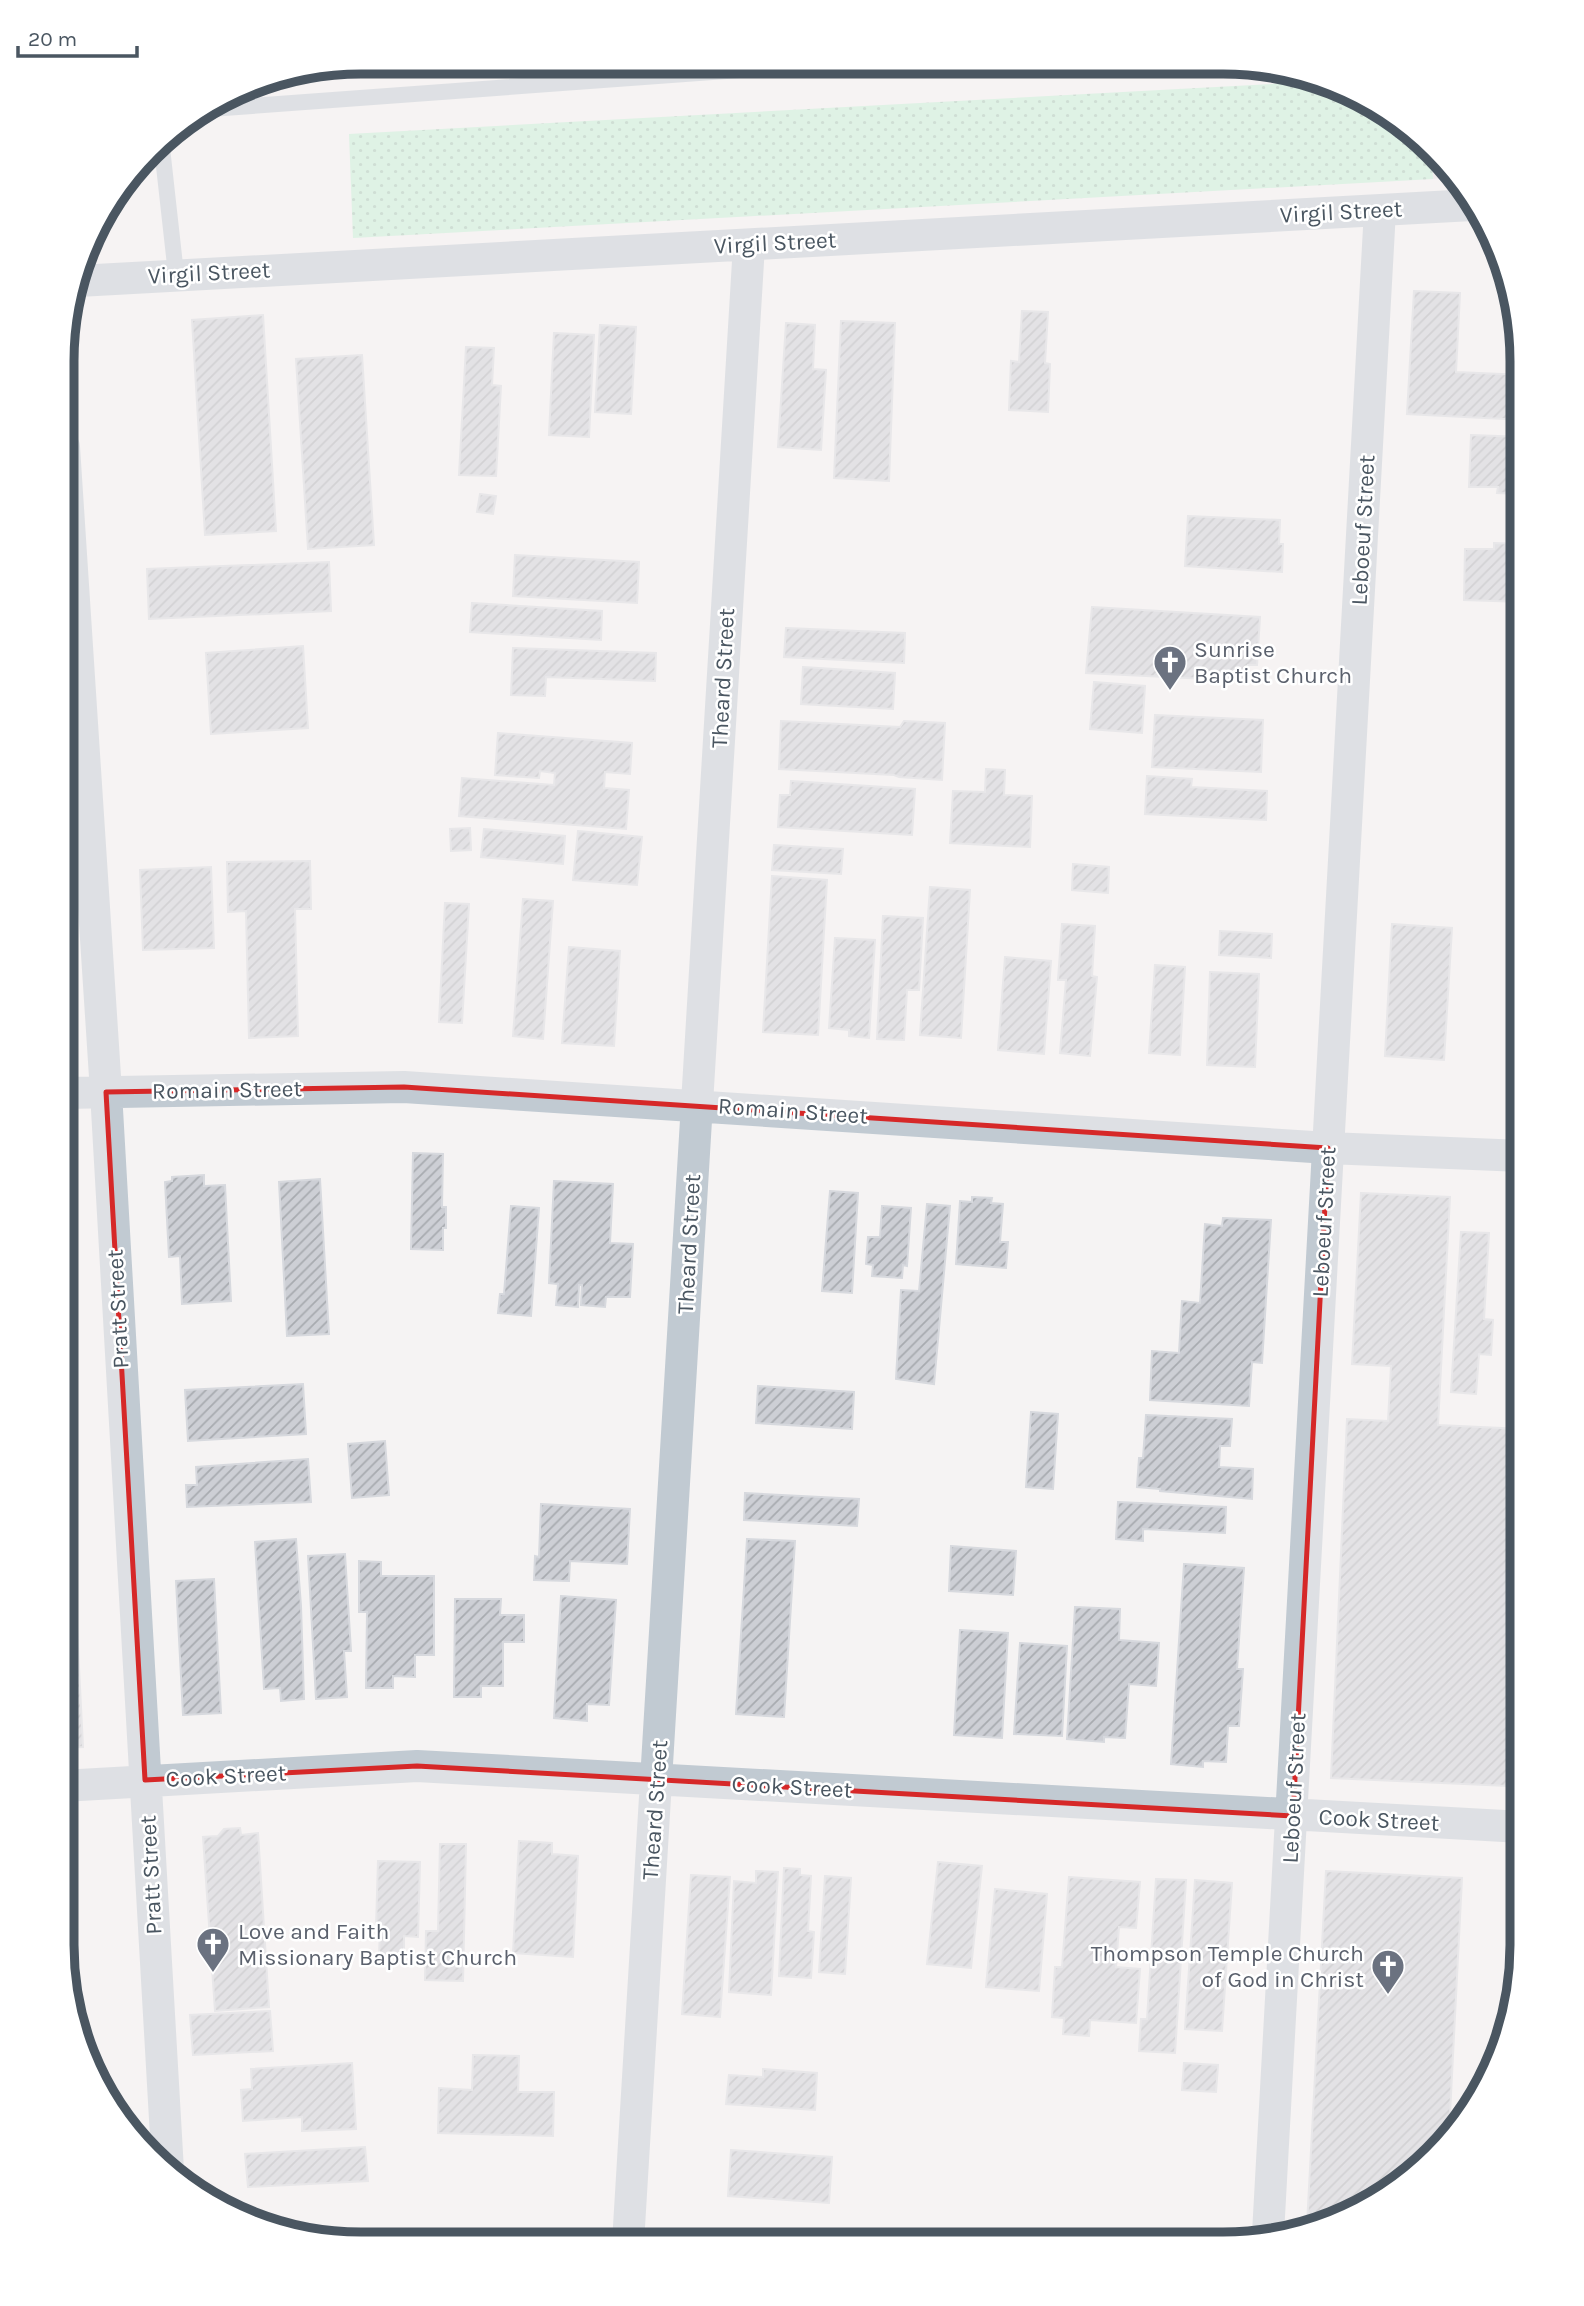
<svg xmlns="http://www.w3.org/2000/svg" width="1584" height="2306" viewBox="0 0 1584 2306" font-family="Karla,sans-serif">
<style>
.education{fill:#e6e4e5}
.park{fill:url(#park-dots)}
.building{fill:url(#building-hatch);stroke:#d7d9de;stroke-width:2}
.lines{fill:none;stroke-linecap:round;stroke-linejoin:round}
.lane{stroke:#c1cad2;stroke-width:16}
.street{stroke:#c1cad2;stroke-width:32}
.marked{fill:none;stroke:#d62828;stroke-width:5;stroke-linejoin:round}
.labels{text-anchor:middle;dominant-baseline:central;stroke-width:5;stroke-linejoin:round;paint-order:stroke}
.street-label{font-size:23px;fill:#4a5661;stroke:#fff}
.worship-label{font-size:23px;fill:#5b616d;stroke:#fff;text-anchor:start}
.rim{fill:none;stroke:#4a5661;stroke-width:9}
</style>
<defs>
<pattern id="park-dots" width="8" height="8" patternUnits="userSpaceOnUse" patternTransform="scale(1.75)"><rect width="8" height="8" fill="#c3f1d5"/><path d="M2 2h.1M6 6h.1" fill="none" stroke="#a0c6b0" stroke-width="1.8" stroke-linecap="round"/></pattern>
<pattern id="building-hatch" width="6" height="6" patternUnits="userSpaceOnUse" patternTransform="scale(1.75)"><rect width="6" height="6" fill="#cdcfd5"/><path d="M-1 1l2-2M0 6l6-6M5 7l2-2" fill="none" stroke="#a8abb0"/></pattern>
</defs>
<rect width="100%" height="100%" fill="#f5f3f3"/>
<path class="education" d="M1432,155L1450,177L1433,179Z"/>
<path class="park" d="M1325,81L1337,84L1405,123L1432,155L1433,179L353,238L349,134Z"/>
<path class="building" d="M1414,291L1460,293L1456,372L1523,375V420L1407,414Z
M1022,311L1048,312L1045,363L1050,364L1048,412L1009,410L1011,361L1019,362Z
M263,315L276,531L205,535L192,320Z
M841,321L895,323L889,481L834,478Z
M786,323L815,325L813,369L826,370L821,450L778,447Z
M600,325L636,327L631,414L595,412Z
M554,333L594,335L589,437L549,435Z
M466,347L494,348L492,385L501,386L496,476L459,475Z
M362,355L374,545L308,549L296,359Z
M1471,435L1523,437L1522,494L1497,493L1498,487H1469Z
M480,494L496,496L493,514L477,512Z
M1188,516L1280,520L1279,544H1283L1282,572L1185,566Z
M1494,543L1520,544V550H1523V602L1464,600L1465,549H1494Z
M515,555L639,562L637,603L513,596Z
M329,562L331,611L149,619L147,569Z
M472,603L602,611L601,640L470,632Z
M1092,607L1260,617L1257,665H1248L1247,681L1086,673Z
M786,628L905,633L904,663L784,657Z
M303,646L308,728L211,734L206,653Z
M513,648L656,653L655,681L546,677L545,696L511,695Z
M803,667L895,673L893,709L801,704Z
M1094,682L1145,686L1142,733L1090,729Z
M1155,715L1263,720L1261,772L1152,767Z
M781,721L900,727L904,721L945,723L942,780L899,777L894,775L779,769Z
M498,733L632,743L630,774L605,772L604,788L629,790L626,829L459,816L462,778L554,785L555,773L540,771L539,778L495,775Z
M986,769L1005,770L1004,795L1032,796L1030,847L950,843L953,791L985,792Z
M1147,776L1192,779L1191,787L1267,791L1266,820L1145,814Z
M791,781L915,789L912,835L778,827L780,795H790Z
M470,828L471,850L451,851L450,829Z
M484,829L565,836L563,864L481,857Z
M578,831L642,837L637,885L573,880Z
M774,845L843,849L841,874L772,870Z
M310,861L311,909H295L298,1036L249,1038L246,911L228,912L227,862Z
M1073,864L1109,867L1108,893L1072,890Z
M211,867L214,948L143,950L140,870Z
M772,876L827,880L818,1035L763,1032Z
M930,887L970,890L961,1038L920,1035Z
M523,899L553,901L543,1039L513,1036Z
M445,903L469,904L462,1023L439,1022Z
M883,916L923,918L919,990H907L904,1040L877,1039Z
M1062,924L1095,926L1092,976L1097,977L1090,1056L1060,1053L1066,980H1058Z
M1392,924L1452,928L1444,1060L1385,1056Z
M1220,931L1272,934L1271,958L1219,955Z
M835,938L875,940L869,1038L849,1036V1030L829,1028Z
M569,947L620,951L614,1046L562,1043Z
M1005,957L1051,961L1044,1054L998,1050Z
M1155,965L1185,967L1180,1055L1149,1053Z
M1210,972L1259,974L1255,1067L1207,1065Z
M413,1153L443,1154L442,1207H446V1228H443V1250L411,1249Z
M204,1175V1186L225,1185L231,1301L182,1304L180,1256L169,1257L165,1182L172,1181V1177Z
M320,1179L329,1334L287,1336L279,1182Z
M554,1181L613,1184L610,1243L633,1244L630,1297H606L605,1307L581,1305L582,1285H579L578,1307L556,1305L558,1284L549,1283Z
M830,1191L858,1193L852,1293L822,1291Z
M1361,1193L1450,1197L1438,1425L1522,1429V1562H1520L1508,1786L1331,1778L1347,1419L1388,1421L1391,1366L1352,1364Z
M972,1197L992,1198L991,1203L1003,1204L1000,1242H1008L1006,1268L956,1264L960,1201L972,1202Z
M927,1204L950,1206L934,1384L896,1379L901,1290L919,1291Z
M511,1206L539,1208L531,1316L498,1313L500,1294H504Z
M882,1206L911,1208L907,1266L903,1265L902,1278L872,1276L873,1265L866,1264L868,1237H880Z
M1223,1218L1271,1220L1262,1363L1252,1362L1249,1406L1150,1400L1152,1351L1179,1353L1182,1301L1200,1303L1205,1224L1222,1226Z
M1461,1232L1489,1233L1484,1319L1493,1320L1491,1355L1479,1354L1476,1394L1451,1392Z
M1516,1327L1522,1328V1378H1513Z
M303,1384L306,1434L188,1441L185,1390Z
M758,1386L854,1392L852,1429L756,1423Z
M1031,1412L1058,1414L1053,1489L1026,1487Z
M1146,1415L1232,1419L1230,1446H1220L1219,1467L1253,1469L1252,1499L1160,1491V1489L1137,1487L1139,1458H1143Z
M385,1441L389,1495L352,1498L348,1444Z
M308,1459L311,1502L187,1507L186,1485H197L196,1467Z
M745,1493L859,1499L857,1526L744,1520Z
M1118,1502L1226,1507L1225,1533L1143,1529V1541L1116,1539Z
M541,1504L630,1509L627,1564L570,1561L569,1581L534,1580L535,1556L539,1557Z
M296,1539L301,1606L304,1699L281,1701L280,1688L264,1689L255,1542Z
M747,1539L795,1541L784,1717L736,1714Z
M951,1546L1016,1551L1013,1595L949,1591Z
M345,1554L351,1651H344L347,1697L316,1699L308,1556Z
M359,1561L381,1562V1576H434V1655H415V1677L393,1676V1688H366L367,1612H359Z
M1184,1564L1244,1568L1237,1669H1243L1239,1726H1228L1226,1762L1203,1761V1767L1171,1764Z
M62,1568H74L83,1747L62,1748Z
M214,1579L221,1713L183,1715L176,1581Z
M561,1596L616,1600L609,1705L587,1704V1721L554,1718Z
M455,1599H501L500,1615H524V1642H503V1686H481V1697H454Z
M1075,1607L1120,1609L1119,1640L1159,1643L1156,1686L1129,1684L1125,1738L1104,1737V1742L1067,1739Z
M960,1630L1008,1633L1002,1738L954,1735Z
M1020,1643L1067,1646L1062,1736L1014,1734Z
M240,1828L241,1835L258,1833L269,2007L215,2011L203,1837L218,1836L224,1829Z
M519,1841L552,1843V1854L578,1856L573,1957L513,1953Z
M440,1844H466L463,1981L425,1980L426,1931H438Z
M378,1861L420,1862L418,1937L404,1936V1958L379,1957L380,1929L376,1928Z
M938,1862L982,1866L971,1968L927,1964Z
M784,1868L800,1869V1875L811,1876L808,1931L814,1932L811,1978L779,1976Z
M756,1871L778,1872L771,1995L729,1992L734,1881L756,1883Z
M1326,1871L1462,1878L1450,2114L1469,2115L1420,2171L1355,2214L1307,2225Z
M691,1875L730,1877L720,2017L682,2014Z
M825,1876L851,1878L845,1974L819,1972Z
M1069,1877L1140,1882L1136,1928L1119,1927L1116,1967L1140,1969L1136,2023L1090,2020L1089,2036L1063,2034L1064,2018L1052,2017L1055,1967H1062Z
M1156,1879L1186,1880L1175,2053L1139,2051L1141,2019H1147Z
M1195,1880L1232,1883L1222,2031L1185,2029Z
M995,1889L1047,1894L1039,1991L986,1987Z
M270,2011L273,2051L193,2055L190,2015Z
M86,2034L88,2060L82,2035Z
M473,2055L519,2056L518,2092H554L553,2136L438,2133L439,2088L472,2090Z
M352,2063L356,2129L302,2131V2117L243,2121L241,2090L252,2089L251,2069Z
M1184,2063L1218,2065L1216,2092L1182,2090Z
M763,2069L817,2073L815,2110L726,2104L729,2075L763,2077Z
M365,2147L368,2181L248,2187L245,2154Z
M731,2150L832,2157L829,2203L728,2196Z
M494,2235L539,2236L537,2243H495Z
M680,2235L720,2237V2243H679Z
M813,2235L841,2236L840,2244H813Z"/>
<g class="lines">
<path class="lane" d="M210,109L835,63
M161,139L176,274"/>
<path class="street" d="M78,281L1472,205
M64,447L106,1092L168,2171
M63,1093L404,1087L1328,1148L1522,1156
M62,1786L417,1766L1522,1827
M1268,2234L1380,210
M628,2243L749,245"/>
</g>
<path d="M0 0H1584V2306H0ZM404,1087L1328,1148L1293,1816L417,1766L145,1780L106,1092Z" fill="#f5f3f3" fill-opacity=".55" fill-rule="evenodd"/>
<path class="marked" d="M404,1087L1328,1148L1293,1816L417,1766L145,1780L106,1092Z"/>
<defs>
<symbol id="church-pin" viewBox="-11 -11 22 30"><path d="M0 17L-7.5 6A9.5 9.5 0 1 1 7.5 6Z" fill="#6b7280" stroke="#fff"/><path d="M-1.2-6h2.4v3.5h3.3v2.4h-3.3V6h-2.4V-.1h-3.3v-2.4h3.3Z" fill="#fff"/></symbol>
</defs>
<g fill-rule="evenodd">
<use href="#church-pin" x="1151" y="643" width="38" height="52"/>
<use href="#church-pin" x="194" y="1925" width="38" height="52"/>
<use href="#church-pin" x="1369" y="1947" width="38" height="52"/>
</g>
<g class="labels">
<g class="street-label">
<text transform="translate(1341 212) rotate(-3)">Virgil Street</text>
<text transform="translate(775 243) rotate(-3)">Virgil Street</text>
<text transform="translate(209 273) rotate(-3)">Virgil Street</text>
<text transform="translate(1363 530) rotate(-87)">Leboeuf Street</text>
<text transform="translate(723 678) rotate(-87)">Theard Street</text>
<text transform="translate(227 1090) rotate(-1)">Romain Street</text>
<text transform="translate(793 1111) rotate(4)">Romain Street</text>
<text transform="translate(1324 1222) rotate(-87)">Leboeuf Street</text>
<text transform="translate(689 1244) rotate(-87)">Theard Street</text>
<text transform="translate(118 1309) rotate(-93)">Pratt Street</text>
<text transform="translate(226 1776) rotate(-3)">Cook Street</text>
<text transform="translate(792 1787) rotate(3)">Cook Street</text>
<text transform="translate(1294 1788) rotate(-87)">Leboeuf Street</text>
<text transform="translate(655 1810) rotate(-86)">Theard Street</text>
<text transform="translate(1379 1820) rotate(3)">Cook Street</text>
<text transform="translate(151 1875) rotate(-93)">Pratt Street</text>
</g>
<g class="worship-label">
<text x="1194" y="649">Sunrise<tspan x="1194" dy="26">Baptist Church</tspan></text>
<text x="238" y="1931">Love and Faith<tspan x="238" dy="26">Missionary Baptist Church</tspan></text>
<text x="1364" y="1953" text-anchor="end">Thompson Temple Church<tspan x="1364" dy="26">of God in Christ</tspan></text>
</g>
</g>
<path d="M0 0H1584V2306H0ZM361 74H1223A287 287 0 0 1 1510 361V1945A287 287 0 0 1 1223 2232H361A287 287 0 0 1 74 1945V361A287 287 0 0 1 361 74Z" fill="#fff" fill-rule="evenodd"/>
<path class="rim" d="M361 74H1223A287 287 0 0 1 1510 361V1945A287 287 0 0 1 1223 2232H361A287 287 0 0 1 74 1945V361A287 287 0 0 1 361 74Z"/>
<path d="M18 46v10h119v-10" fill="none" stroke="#4a5661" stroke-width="3.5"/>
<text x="28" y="46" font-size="21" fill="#4a5661" stroke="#ffffff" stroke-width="5" paint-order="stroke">20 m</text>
</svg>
